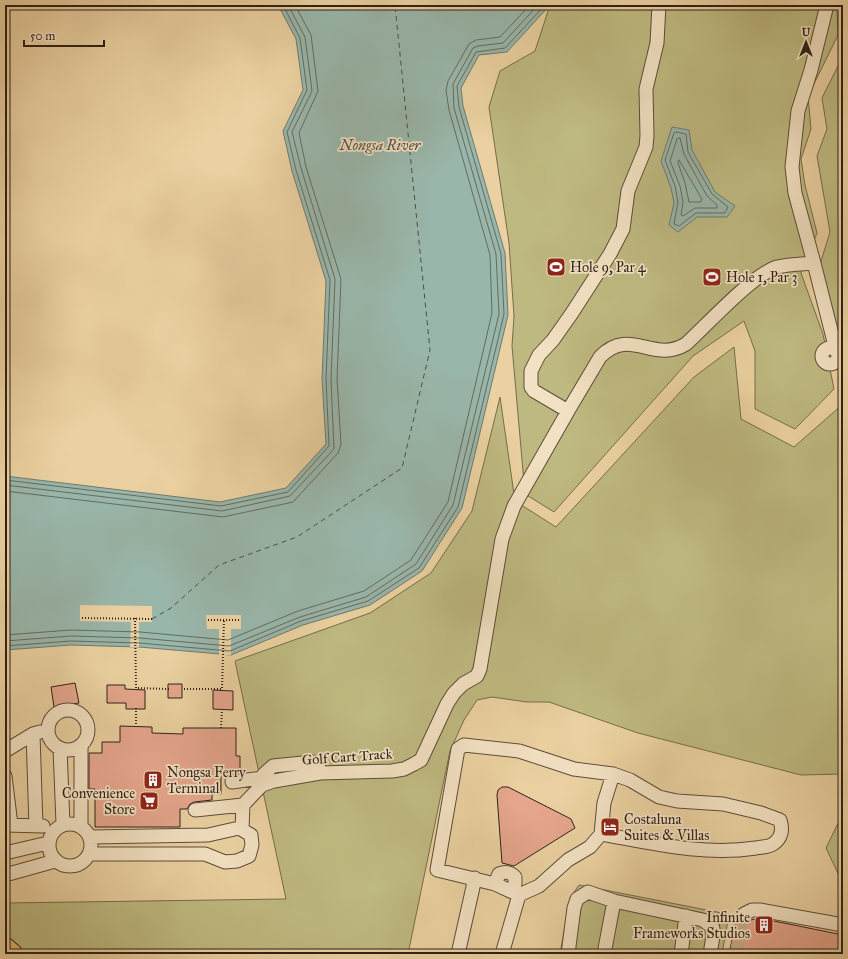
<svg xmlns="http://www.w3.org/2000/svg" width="848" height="959" viewBox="0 0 848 959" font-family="'IM FELL Great Primer',serif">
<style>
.green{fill:#beb980;stroke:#766c4c}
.water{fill:#99b6aa;stroke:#6f7a70}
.pier{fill:#ebd1a1}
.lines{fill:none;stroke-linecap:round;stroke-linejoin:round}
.shore{stroke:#646b61;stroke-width:1}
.ferry{stroke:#4f4d44;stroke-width:1;stroke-dasharray:5 4;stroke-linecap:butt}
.building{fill:#e6a68d;stroke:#2f2018}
.minor-tunnel{stroke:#c5ae86;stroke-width:13;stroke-dasharray:13 6;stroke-linecap:butt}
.minor-casing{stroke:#5e4c3a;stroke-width:15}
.highway-casing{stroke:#2f2018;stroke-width:21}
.path{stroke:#2f2018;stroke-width:2;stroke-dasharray:1 2;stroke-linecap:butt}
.minor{stroke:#f2e1c2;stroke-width:13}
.highway{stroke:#e6b870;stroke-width:19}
.labels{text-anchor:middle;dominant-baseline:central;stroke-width:3.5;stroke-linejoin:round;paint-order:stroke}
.poi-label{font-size:14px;fill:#2f2018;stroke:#f2e1c2;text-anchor:start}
.street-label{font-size:14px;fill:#2f2018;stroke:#f2e1c2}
.water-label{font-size:15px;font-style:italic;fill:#4f4d44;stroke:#f2e1c2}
</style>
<rect width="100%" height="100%" fill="#ebd1a1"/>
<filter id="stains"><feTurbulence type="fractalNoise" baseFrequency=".005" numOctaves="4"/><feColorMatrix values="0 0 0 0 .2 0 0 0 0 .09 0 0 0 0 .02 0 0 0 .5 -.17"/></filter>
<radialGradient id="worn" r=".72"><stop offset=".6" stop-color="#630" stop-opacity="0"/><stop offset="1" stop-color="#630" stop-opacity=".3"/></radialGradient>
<path class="green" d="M550,5H839L837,10L838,35L808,96L811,129L801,159L805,185L817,233L801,273L823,334L834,389L795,429L755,409V351L744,321L693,356L554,512L525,494L512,346L514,316L509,243L489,107L500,71L535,51Z
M843,56V356L818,271L830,232L817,156L827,129L822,98Z
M734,347L741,419L794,447L843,404V774L801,775L638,733L549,702H527L492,697L477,700L464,720L450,751L408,954H16L5,942V903L286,899L235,661L370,613L431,573L472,511L500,397L515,501L556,527L694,377Z
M843,813V884L826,848Z
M579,885L722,913L728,920L722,954H560L570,898Z"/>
<path class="water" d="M278,5H550L507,52L479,55L461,88L463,106L505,253L508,315L462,508L422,571L370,605L303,625L231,655L139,647L71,645L5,650V476L220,502L286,488L326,444L322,379L326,281L292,171L283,131L303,90L296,39Z
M672,127L689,130L692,150L715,192L735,206L727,217H697L678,232L669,225L674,203L671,188L661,161Z"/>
<path class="pier" d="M80,605L152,606V622H139V647H130L131,622L80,621Z
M206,615H241V629H231V655H219V629H207Z"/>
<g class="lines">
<path class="shore" d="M676,132L686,134L688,152L712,194L728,207L725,213H696L679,226L674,224L678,202L675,186L665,160L674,133Z
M680,138L684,154L707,196L717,205V208H695L683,216L681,215L683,202L680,186L670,161L677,139Z
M679,160L702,199L701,202H689L685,183L678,163Z
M5,480L221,506L288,492L329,446L326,379L330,280L296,170L287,132L307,90L300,38L283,5
M5,485L222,511L290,496L334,449L331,379L335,279L301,168L292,132L312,91L305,37L288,5
M5,491L223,517L293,502L338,453L341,444L337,379L341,279L306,167L299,133L318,91L311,35L295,5
M5,635L71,630L140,632L228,640L298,611L364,591L411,560L448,502L492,313L490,255L449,110L446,90L448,81L469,44L476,40L500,37L530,5
M5,641L71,636L140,638L229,646L300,617L366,597L416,564L453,505L499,314L496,254L454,108L453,84L473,48L478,46L503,43L538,5
M5,646L71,641L139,643L230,651L301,621L368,601L419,568L458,507L504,314L501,254L459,107L457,86L476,52L505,48L545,5"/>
<path class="ferry" d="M152,619L171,608L219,565L297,537L402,468L430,350L395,5"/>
</g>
<path class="building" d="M75,683L79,703L54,707L51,687Z
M168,684H182V698H168Z
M107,685H125V689L145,690V709H126V703H107Z
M213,690L233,691V710L213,709Z
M120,726L152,727V733L183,734V728H236V756H240V772H221V794H212V800L194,802L190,804L187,809H180V827H95V789H89V753H102V742H120Z
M502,787H508L571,819L575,828L514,866L502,863L497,795L498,790Z
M737,917L743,922L759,918L843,935V954H729Z"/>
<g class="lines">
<path class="minor-tunnel" d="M736,954L744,914"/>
<defs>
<path id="minor" d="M659,5L657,43L646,89L647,136L646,147L628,191L623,229L610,254L572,313L553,340L539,355L531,371V387L534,391L568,411L600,357C630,326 653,364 686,344C707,325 752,275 777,267C789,264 802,264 814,263L795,193L792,167L798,111L811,70L827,5
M814,263L836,350
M822 356a8 8 0 1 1 16 0a8 8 0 1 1-16 0Z
M48 730a20 20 0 1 1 40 0a20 20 0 1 1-40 0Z
M33,734L36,826
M60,748L63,824
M5,751L33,734L40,732
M5,776L11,825
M232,782L262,778
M262,785L263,775L273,766L313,762L318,765L320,773
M195,810L243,805
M49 845a21 21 0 1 1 42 0a21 21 0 1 1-42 0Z
M5,825L43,826
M81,826V745
M242,829L243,805L262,785L274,781L320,773L392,771L404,769L414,764L421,760L447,704L454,693L463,684L477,676L480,669L502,539L514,506L568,411
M601,834L604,803L613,774
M5,853L48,843
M90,854H205L225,862L237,861L249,856L252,845L251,835L239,828L208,835L90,837
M5,875L55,861
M495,884L499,874C506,871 510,872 515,877V884L511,890
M744,914L752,910H760L843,925
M458,954L475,878
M502,954L519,895L539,886L568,860L590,847L601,834C652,843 703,856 756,848C761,847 769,847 773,844C782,838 783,829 780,820L761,813L723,804L677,801L659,797L630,780L613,774L574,769L519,751L464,745L458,749L437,870L495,884L519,895
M568,954L574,908L577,899L588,892L614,901
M604,954L614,901L703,920L713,928V936L710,954
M681,954L686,916"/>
<path id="highway" d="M5,947L13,954"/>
</defs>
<use href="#minor" class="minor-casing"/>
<use href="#highway" class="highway-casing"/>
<path class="path" d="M82,618L152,619
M135,618L136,688L169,689
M208,620H239
M184,689H222L224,620
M136,727V708
M221,728L222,709"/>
<use href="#minor" class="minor"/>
<use href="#highway" class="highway"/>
</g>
<defs>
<symbol id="stadium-square" viewBox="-11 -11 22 22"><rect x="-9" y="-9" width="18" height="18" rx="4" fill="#8f2418" stroke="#f2e1c2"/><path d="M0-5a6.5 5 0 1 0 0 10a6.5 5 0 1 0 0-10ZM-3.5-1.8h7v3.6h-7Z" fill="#fff"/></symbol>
<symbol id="building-square" viewBox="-11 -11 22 22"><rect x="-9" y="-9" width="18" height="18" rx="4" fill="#8f2418" stroke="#f2e1c2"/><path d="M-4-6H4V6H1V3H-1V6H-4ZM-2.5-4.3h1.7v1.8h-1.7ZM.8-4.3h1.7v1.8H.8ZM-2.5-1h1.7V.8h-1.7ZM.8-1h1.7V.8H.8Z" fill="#fff"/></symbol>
<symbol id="supermarket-square" viewBox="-11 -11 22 22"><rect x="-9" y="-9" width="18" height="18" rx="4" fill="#8f2418" stroke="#f2e1c2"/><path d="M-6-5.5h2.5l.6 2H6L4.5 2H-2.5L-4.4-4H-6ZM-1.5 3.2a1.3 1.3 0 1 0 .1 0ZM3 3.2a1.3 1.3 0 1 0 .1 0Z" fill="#fff"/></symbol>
<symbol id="hotel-square" viewBox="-11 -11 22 22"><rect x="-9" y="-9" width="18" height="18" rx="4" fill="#8f2418" stroke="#f2e1c2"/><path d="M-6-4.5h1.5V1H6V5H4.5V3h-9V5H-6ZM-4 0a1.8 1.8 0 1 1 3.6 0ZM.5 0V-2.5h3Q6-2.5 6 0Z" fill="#fff"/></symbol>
</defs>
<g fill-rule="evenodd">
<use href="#stadium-square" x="545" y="256" width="22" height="22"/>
<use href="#stadium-square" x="701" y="266" width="22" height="22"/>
<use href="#building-square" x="142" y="769" width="22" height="22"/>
<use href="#supermarket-square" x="138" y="790" width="22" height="22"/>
<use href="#hotel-square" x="599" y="816" width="22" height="22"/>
<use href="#building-square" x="753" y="914" width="22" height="22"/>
</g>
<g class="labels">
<g class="poi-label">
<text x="570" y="267">Hole 9, Par 4</text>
<text x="726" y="277">Hole 1, Par 3</text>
<text x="167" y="772">Nongsa Ferry<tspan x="167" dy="16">Terminal</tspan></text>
<text x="135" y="793" text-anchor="end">Convenience<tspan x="135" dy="16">Store</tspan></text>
<text x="624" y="819">Costaluna<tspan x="624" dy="16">Suites &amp; Villas</tspan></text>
<text x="750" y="917" text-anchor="end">Infinite<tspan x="750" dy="16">Frameworks Studios</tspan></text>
</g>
<g class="street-label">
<text transform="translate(347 757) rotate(-4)">Golf Cart Track</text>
</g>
<g class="water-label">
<text x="380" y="145">Nongsa River</text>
</g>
</g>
<rect width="848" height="959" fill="none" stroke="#ebd1a1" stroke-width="20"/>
<rect x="6" y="6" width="836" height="947" fill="none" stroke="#2f2018" stroke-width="2"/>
<rect x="10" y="10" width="828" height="939" fill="none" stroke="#2f2018"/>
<g transform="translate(806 42)" stroke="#f2e1c2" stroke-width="3" paint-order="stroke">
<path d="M0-3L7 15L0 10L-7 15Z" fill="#2f2018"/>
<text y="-6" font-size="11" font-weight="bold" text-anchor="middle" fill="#2f2018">U</text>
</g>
<path d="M24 40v6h80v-6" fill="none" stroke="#2f2018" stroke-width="2"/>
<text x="30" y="40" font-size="12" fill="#2f2018" stroke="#f2e1c2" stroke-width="3" paint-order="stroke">50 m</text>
<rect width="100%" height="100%" filter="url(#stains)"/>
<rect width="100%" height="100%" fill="url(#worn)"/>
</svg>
